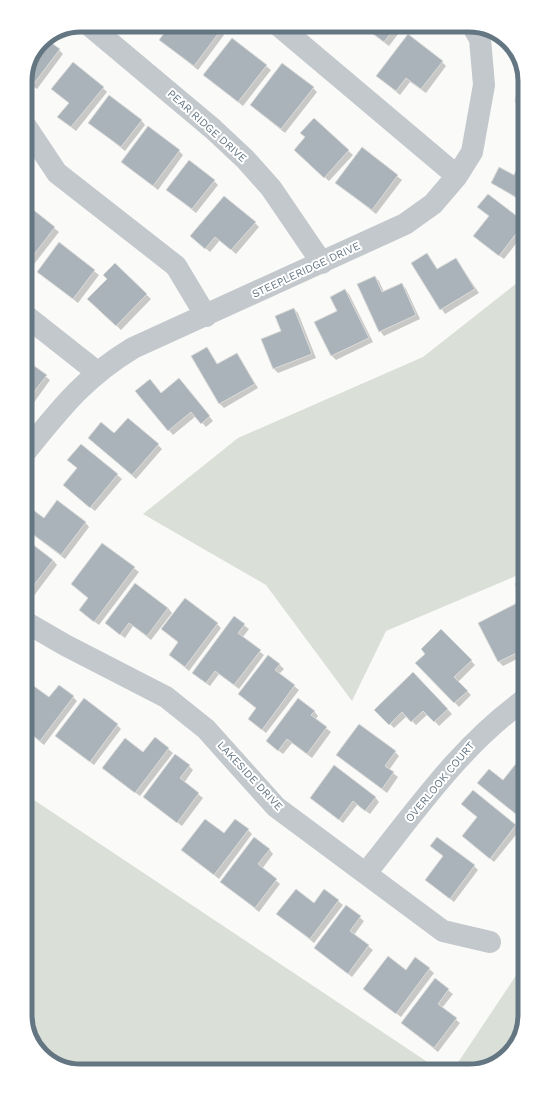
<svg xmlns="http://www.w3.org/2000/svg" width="550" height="1096" viewBox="0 0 550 1096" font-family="'Work Sans',sans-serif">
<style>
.green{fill:#dadfd7}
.shadow{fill:#0003}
.building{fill:#aab3b9;stroke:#dcdcda}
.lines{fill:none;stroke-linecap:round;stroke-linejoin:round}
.minor{stroke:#c3c8cc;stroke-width:22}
.labels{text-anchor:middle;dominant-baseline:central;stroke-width:4;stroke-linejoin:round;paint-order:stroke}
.street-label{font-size:11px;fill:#657683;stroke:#fff}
.rim{fill:none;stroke:#657683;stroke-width:5}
</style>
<rect width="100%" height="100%" fill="#fafaf8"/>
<path class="green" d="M522,279L523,573L386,631L352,701L266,585L143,514L238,438L423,357Z
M28,796L435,1067L77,1071L47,1060L29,1036Z
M525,962V1016L515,1046L490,1067H455Z"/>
<path class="shadow" d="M212,25L224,35L198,70L160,40Z
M361,25H405L389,46Z
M232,39L271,70L243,106L204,75Z
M59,50L63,54L37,89L25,81Z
M442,62L446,66L426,93L410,82L400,95L377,76Z
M103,88L107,92L76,131L63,121Z
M313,88L317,92L285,133L255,109Z
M314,119L353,155L329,181L299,154Z
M141,120L145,125L125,151L90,123Z
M362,149L402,180L376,214L341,187Z
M179,151L183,155L158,190L122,162Z
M521,163V201L492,183L514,176Z
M214,181L218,185L196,213L172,194Z
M26,205L59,232L31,268L26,265Z
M522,221V236L504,259L479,241Z
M255,223L259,227L236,254L220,240L210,252L196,240Z
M59,244L99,275L78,303L38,272Z
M427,254L438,270L456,259L479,293L445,314L412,263Z
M115,264L151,299L121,330L89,299L108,279Z
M375,277L379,281L384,292L402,284L406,289L420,319L384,336L380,331Z
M345,290L349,294L373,342L336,360L332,356L315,322L338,311Z
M294,309L298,313L316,358L278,373L274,369L263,339L283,332Z
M207,348L218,365L237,354L258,388L224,408L220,404L193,356Z
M26,361L50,380L30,408L26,405Z
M154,384L162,394L183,384L213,421L206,427L196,416L173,435L136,391Z
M114,435L158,445L162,449L136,479L94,442Z
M81,445L122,479L95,511L69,489L78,468Z
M28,508L44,519L85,522L89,527L65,559L27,530Z
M103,544L139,572L99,625L84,614L89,598L72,584Z
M53,560L57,565L33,597L27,593Z
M517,604L523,612V656L503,666L499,662L480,623Z
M168,608L172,613L151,640L133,626L125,638L110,627Z
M234,618L249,629L242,638L264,655L239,689L219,674L210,686L197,677Z
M217,624L221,628L189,671L170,655L179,643L162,629Z
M441,630L475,665L458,682L471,695L459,707L417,663L427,654Z
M279,664L284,669L279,674L299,690L266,733L249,719L257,709L239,694Z
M413,673L452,714L439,726L428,714L416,725L407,716L394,728L376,710Z
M32,685L50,699L73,697L77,701L44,745L28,732V691Z
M314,711L318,716L315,720L331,732L312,758L292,743L283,754L271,745Z
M117,725L121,729L94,765L61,740Z
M155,738L173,753L140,796L108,772L143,754Z
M395,752L399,756L389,770L398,777L387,793L342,759Z
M189,766L193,770L184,783L203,798L182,826L149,801Z
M524,768V817L522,819L483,787L503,781Z
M473,792L520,830L494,862L463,836L478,817Z
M375,797L379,802L370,814L357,805L343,823L311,798Z
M248,830L252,834L219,879L183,850L224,835Z
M269,849L273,854L262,869L280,884L259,912L222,882Z
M474,866L478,870L454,902L426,880Z
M325,890L343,905L314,943L278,914L314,904Z
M346,907L364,921L354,935L373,950L352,977L315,948Z
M416,958L434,973L401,1017L369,993L406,971Z
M435,980L453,994L442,1008L460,1023L438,1052L402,1023Z"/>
<path class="building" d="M170,25H214L221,30L194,66L159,40Z
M361,25H397L384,42Z
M408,34L443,61L421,89L406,78L396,91L376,76Z
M232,38L267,65L238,102L203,75Z
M46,39L60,49L32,86L25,81V77L41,41Z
M515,55H517L521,60V75L519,76Z
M73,62L104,87L71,127L57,117L69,103L51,89Z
M282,63L314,87L281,129L250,105Z
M519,82L521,83V104L515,102Z
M109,95L142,120L121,147L88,123Z
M314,118L349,150L324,178L294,150L305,137L300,133Z
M148,126L180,150L153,186L121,162Z
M362,147L398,175L372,210L335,183Z
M189,160L215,180L192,209L166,190Z
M521,161V200L491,183L499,167L514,175Z
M488,194L522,220V226L499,256L473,236L489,216L477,207Z
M224,196L256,222L231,250L215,237L205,249L190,236Z
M26,204L55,227L26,265Z
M59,242L95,270L73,299L37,272Z
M427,253L437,269L456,258L475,289L440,310L411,263Z
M115,263L147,294L116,326L87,299L107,279L103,275Z
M375,276L382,292L402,283L416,315L379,332L357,284Z
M345,289L369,338L331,356L314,322L337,311L330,297Z
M294,308L312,354L273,369L261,339L281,331L275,316Z
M207,347L217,364L237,353L255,384L219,404L191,356Z
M26,360L47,375L26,402Z
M179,378L210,416L201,424L191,412L168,431L135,391L150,379L161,393Z
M128,418L159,444L132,475L88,438L101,422L114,433Z
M81,444L118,474L90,508L63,485L77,468L67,460Z
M57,500L86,522L61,555L27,530L28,506L44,518Z
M27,540L53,560L28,593H27Z
M102,543L135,567L94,622L79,610L88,598L71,584Z
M523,579V598L515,584Z
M135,583L168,608L147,636L129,623L120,635L105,623Z
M185,598L218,623L185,667L169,655L178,642L161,629Z
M517,603L523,614V650L498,662L478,623Z
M234,616L245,624L238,633L261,650L234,685L215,671L206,683L192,673Z
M441,629L472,660L454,677L468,691L454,703L415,663L425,654L421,649Z
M268,655L280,664L275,670L295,685L262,730L248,719L256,708L238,694Z
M413,672L448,709L434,722L423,711L411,722L402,712L389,725L374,710Z
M31,684L49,697L59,685L74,696L40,741L28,732V689Z
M84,698L118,724L90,762L55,736Z
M298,698L315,711L311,715L327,727L307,754L287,739L278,751L266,741Z
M359,724L396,751L385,766L394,772L382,789L336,755Z
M155,737L169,748L135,793L102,768L125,738L143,752Z
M175,754L190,765L180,778L199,793L177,823L143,797Z
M518,761L524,766V807L517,815L477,783L489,769L503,780Z
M334,765L376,797L365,811L353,801L339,820L310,798Z
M473,790L516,825L490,859L462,836L477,817L461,804Z
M205,819L224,833L235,819L249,829L214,875L181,850Z
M254,837L270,849L258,864L277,879L255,908L220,882Z
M437,837L475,865L450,899L425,880L443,856L430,846Z
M296,889L314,903L324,889L339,900L310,939L276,914Z
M346,905L361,916L350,931L369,945L348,974L314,948Z
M388,956L406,970L415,957L430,968L396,1014L363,989Z
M435,978L449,989L438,1004L457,1018L434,1048L401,1023Z"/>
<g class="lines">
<path class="minor" d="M89,25L213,129L245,159L271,188L322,263
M278,25L457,176
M25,125L57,173L176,266L206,316
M26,316L97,372
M27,450C61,408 85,377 133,348L405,224L433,204L457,176L472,152L484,85L480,39L472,25
M27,623L65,645L166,697L206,729L276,807L443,931L490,942
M366,873C415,812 460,746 524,700"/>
</g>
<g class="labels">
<g class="street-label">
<text transform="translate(207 126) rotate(42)">PEAR RIDGE DRIVE</text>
<text transform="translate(306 270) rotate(-25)">STEEPLERIDGE DRIVE</text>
<text transform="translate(250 776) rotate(47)">LAKESIDE DRIVE</text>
<text transform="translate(440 782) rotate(-50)">OVERLOOK COURT</text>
</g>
</g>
<path d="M0 0H550V1096H0ZM81 32H469A49 49 0 0 1 518 81V1015A49 49 0 0 1 469 1064H81A49 49 0 0 1 32 1015V81A49 49 0 0 1 81 32Z" fill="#fff" fill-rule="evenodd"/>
<path class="rim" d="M81 32H469A49 49 0 0 1 518 81V1015A49 49 0 0 1 469 1064H81A49 49 0 0 1 32 1015V81A49 49 0 0 1 81 32Z"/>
</svg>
